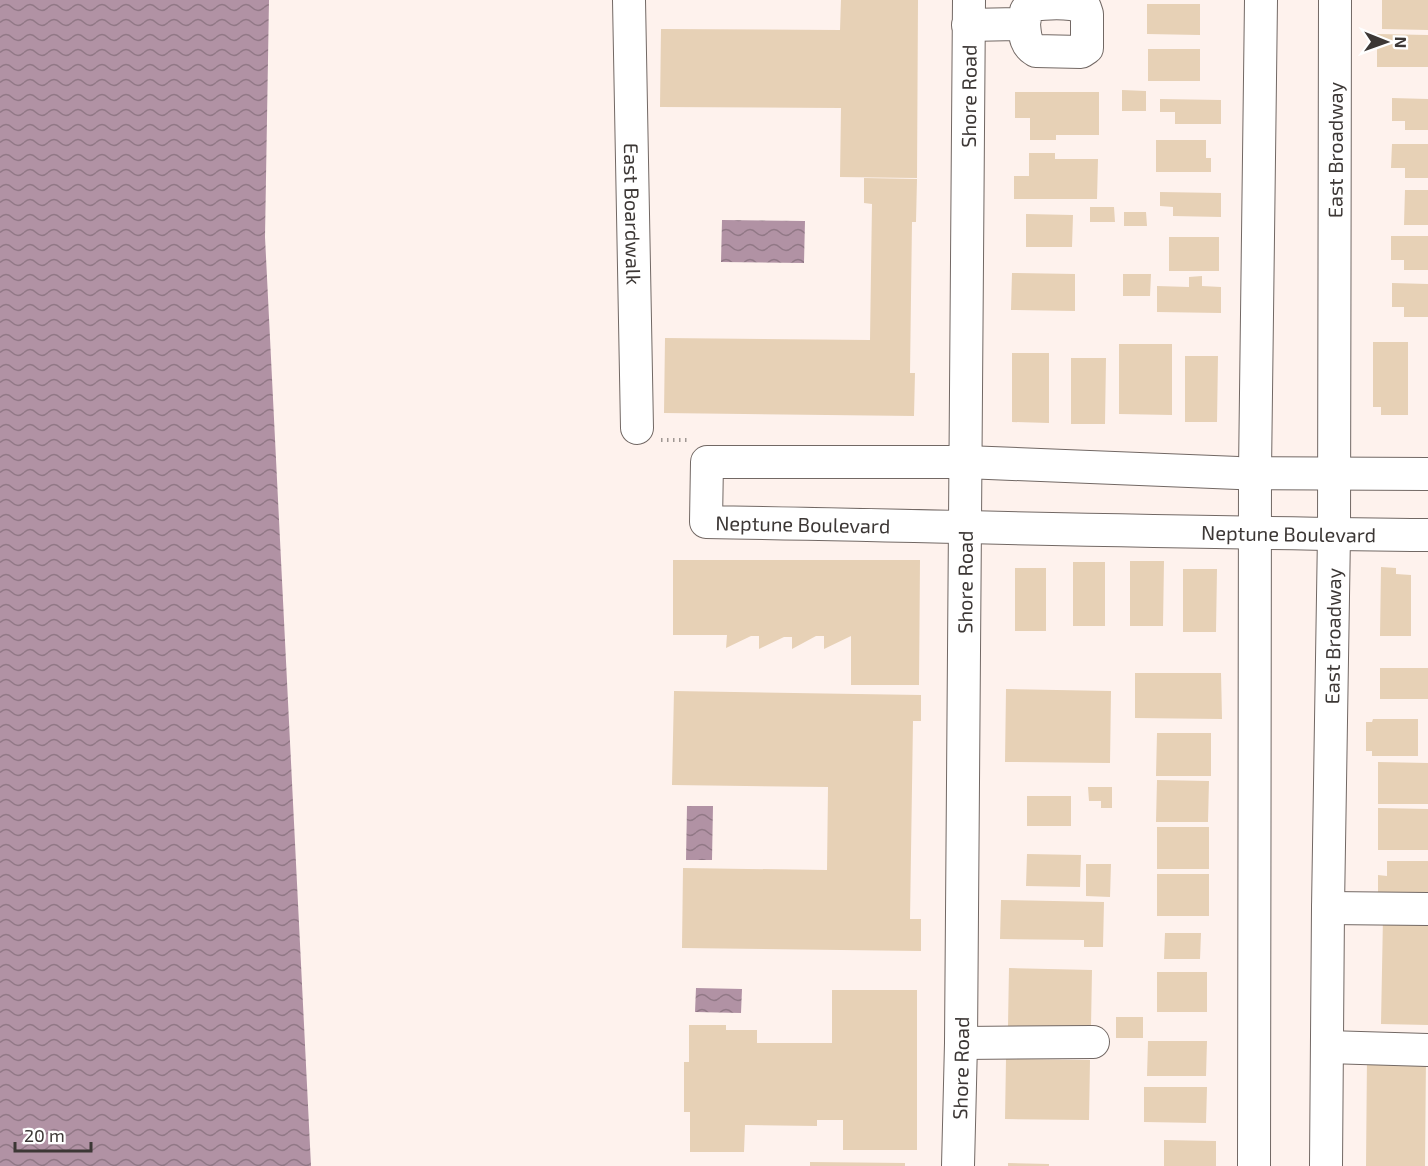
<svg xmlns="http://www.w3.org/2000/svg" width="1428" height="1166" viewBox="0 0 1428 1166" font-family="'Exo 2',sans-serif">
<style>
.water{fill:url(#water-waves)}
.building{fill:#e7d1b6}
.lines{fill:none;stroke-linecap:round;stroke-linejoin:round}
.minor-casing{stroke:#726864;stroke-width:34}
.path{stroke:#a09894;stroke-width:4;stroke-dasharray:1.5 4.5;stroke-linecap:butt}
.minor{stroke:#fff;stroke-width:32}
.labels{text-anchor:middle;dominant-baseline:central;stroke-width:4.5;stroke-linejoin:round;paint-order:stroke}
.street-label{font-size:20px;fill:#3c3735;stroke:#fff}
</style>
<defs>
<pattern id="water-waves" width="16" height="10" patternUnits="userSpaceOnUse" patternTransform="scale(1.5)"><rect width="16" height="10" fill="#b192a4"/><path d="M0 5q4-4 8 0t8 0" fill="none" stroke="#917886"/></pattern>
</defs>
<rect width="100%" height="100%" fill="#fef2ed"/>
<path class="water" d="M0,0H269L265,237L311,1166H0Z
M722,220L805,221L804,263L721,262Z
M687,806H713L712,860H686Z
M696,988L742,989L741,1013L695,1012Z"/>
<path class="building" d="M841,0H918L917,178L840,177L841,108L660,107L661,29L840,30Z
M1382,0H1428V30L1382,29Z
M1147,4H1200V35L1147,34Z
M1377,34L1428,35V67H1377Z
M1148,49H1200V81H1148Z
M1122,90L1146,91V111H1122Z
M1015,92H1099V135H1056V140H1030V118H1015Z
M1392,98L1428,99V130H1405V121H1392Z
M1160,99L1221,100V124H1175V112H1160Z
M1156,140H1206V158H1211V172H1156Z
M1392,144H1428V178H1405V168H1391Z
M1029,153H1055V159H1098L1097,199H1014V176H1029Z
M864,178L917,179L916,222H912L910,373H915L914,416L664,413L665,338L870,340L872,204L864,203Z
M1405,190H1428V225H1404Z
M1160,192L1221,193V217L1173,216V207L1160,206Z
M1090,207H1114L1115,222H1090Z
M1124,212H1146L1147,226H1124Z
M1026,214L1073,215L1072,247H1026Z
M1391,236H1428V270H1404V260H1391Z
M1169,237H1219V271H1169Z
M1012,273L1075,274V311L1011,310Z
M1123,274H1151L1150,296H1123Z
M1202,276V286L1221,287V313L1157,312V286L1189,287V277Z
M1392,283L1428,284V317H1404V307H1392Z
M1373,342H1408V415H1381V407H1373Z
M1119,344H1172V415L1119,414Z
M1012,353H1049V423L1012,422Z
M1185,356H1218L1217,422H1185Z
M1071,358H1106L1105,424H1071Z
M673,560H920L919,685H851V636L824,649V636H816L792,649V637H784L759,649V636H751L726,648L727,635H673Z
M1130,561H1164L1163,626H1130Z
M1073,562H1105V626H1073Z
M1381,567L1396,568V574L1411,575V636H1380Z
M1015,568H1046V631H1015Z
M1183,569H1217L1216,632H1183Z
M1380,668H1428V699H1380Z
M1135,673H1221L1222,719L1135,718Z
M1006,689L1111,691L1110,763L1005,762Z
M674,691L921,695V721H913L910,919H921V951L682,948L683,868L827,870L828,787L672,785Z
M1373,719H1418V756H1372V751H1366V722H1372Z
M1157,733H1211V776H1156Z
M1378,762L1428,763V804H1378Z
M1157,780L1209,781L1208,822H1156Z
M1088,787H1112V808H1101V801H1089Z
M1027,796H1071V826H1027Z
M1378,808L1428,809V850H1378Z
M1157,827H1209V869H1157Z
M1027,854L1081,855L1080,887L1026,886Z
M1387,861H1428V896H1378V875L1387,876Z
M1086,864H1111L1110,897L1086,896Z
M1157,874H1209V916H1157Z
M1001,900L1104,902L1103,947H1084V940L1000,939Z
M1383,916L1428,917V1025L1381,1024Z
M1165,933H1201L1200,959H1164Z
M1009,968L1092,970L1091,1027L1008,1026Z
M1157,972H1207V1012H1157Z
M832,990H917V1150H843V1120H817V1126L745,1125L744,1152H690V1112H684V1062H689V1025H726V1030H757V1043H832Z
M1116,1017H1143V1038H1116Z
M1148,1041H1207L1206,1076H1147Z
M1367,1056H1426L1425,1166H1366Z
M1006,1059L1090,1060L1089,1120L1005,1119Z
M1144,1087H1207L1206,1123L1144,1122Z
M1164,1140L1216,1141V1166H1164Z
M810,1162L905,1163V1166H810Z
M1008,1163L1049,1164V1166H1008Z"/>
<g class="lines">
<defs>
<g id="minor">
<path id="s1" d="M629,0L637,428"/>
<path d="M968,25L1024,24L1026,11L1030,5C1047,3 1070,1 1085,8L1087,14V48L1081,52L1036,51C1025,45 1025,35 1024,24"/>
<path id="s2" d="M1428,474L1238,473L965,462H707L706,522C947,526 1187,533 1428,535"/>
<path d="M1328,908L1428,909"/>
<path d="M961,1043L1093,1042"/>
<path d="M1327,1047L1428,1050"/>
<path id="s3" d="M958,1166L961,1043L969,0"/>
<path d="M1254,1166L1255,472L1261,0"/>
<path id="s4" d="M1326,1166L1328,908L1334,534L1335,0"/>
</g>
</defs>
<use href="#minor" class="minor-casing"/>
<path class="path" d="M661,440H690"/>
<use href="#minor" class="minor"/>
</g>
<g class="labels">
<g class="street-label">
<text stroke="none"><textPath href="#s3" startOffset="1070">Shore Road</textPath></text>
<text stroke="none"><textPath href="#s4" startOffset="1016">East Broadway</textPath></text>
<text stroke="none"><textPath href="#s1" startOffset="214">East Boardwalk</textPath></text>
<text stroke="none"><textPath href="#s2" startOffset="878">Neptune Boulevard</textPath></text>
<text stroke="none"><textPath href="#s2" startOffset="1364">Neptune Boulevard</textPath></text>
<text stroke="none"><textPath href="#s3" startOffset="584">Shore Road</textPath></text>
<text stroke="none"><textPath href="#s4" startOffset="530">East Broadway</textPath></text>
<text stroke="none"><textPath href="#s3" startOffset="98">Shore Road</textPath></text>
</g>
</g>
<g transform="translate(1386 42) rotate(91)" stroke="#ffffff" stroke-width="4.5" paint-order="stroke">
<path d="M0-4.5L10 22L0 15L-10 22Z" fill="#3c3735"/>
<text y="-9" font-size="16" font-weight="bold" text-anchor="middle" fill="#3c3735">N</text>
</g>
<path d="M15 1142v9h76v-9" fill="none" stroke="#3c3735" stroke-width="3"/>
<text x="24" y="1142" font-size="18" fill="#3c3735" stroke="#ffffff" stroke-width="4.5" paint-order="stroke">20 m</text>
</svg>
